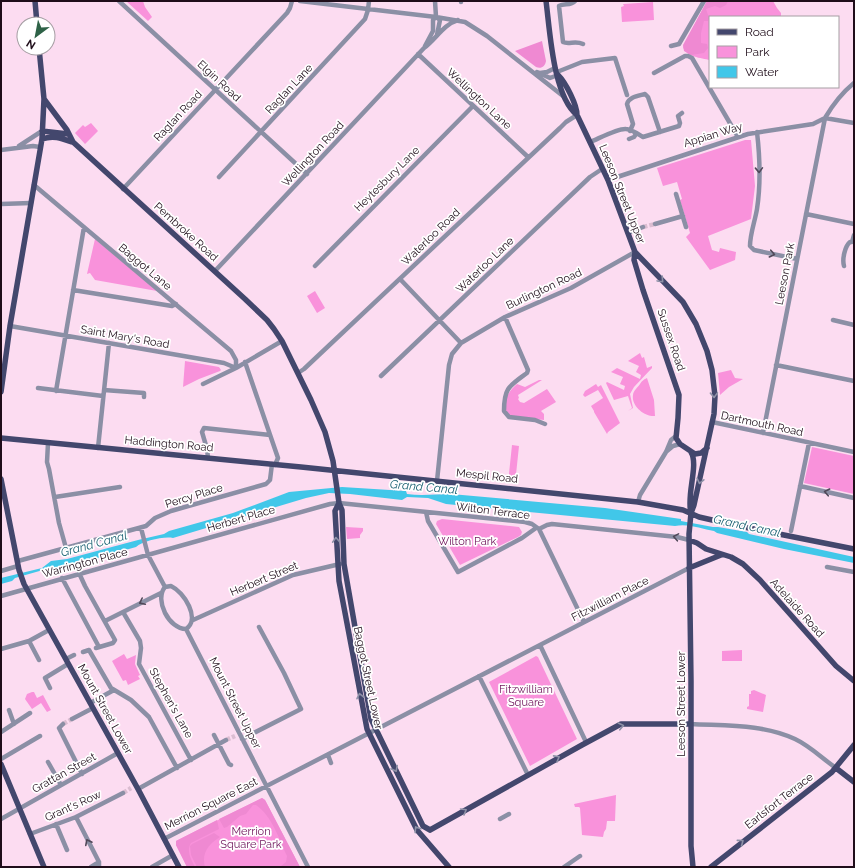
<svg xmlns="http://www.w3.org/2000/svg" width="855" height="868" viewBox="0 0 855 868" font-family="Raleway,sans-serif">
<style>
.green{fill:#f992db}
.forest{fill:#ef89d2}
.water{fill:#41c7e9}
.lines{fill:none;stroke-linecap:round;stroke-linejoin:round}
.minor-tunnel{stroke:#dbbdd1;stroke-width:4.5;stroke-dasharray:4.5 2;stroke-linecap:butt}
.minor{stroke:#8b8fa5;stroke-width:4.5}
.major{stroke:#43476d;stroke-width:5.5}
.oneway{stroke:#504859}
.oneway2{stroke:#8e91a7}
.labels{text-anchor:middle;dominant-baseline:central;stroke-width:3.5;stroke-linejoin:round;paint-order:stroke}
.street-label{font-size:11px;fill:#1f0d1a;stroke:#fff}
.park-label{font-size:11px;fill:#70155c;stroke:#fff}
.water-label{font-size:12px;font-style:italic;fill:#1b6173;stroke:#fff}
</style>
<rect width="100%" height="100%" fill="#fcdcf1"/>
<path class="green" d="M126,1H143L145,7L152,17L148,21Z
M707,1H773L777,8L781,13V17H710V60C701,58 686,57 683,47Z
M653,2L654,20L622,22L621,7L624,6L623,4Z
M91,123L98,131L85,144L75,133L83,125L85,127Z
M745,140H751L755,186L751,219L708,236L712,250L719,252L720,248L736,252L735,260L710,270L686,237L690,233L680,200L682,199L677,182L663,186L657,168Z
M95,239L157,291L95,280L90,273L87,274Z
M315,291L325,308L317,313L307,296Z
M640,353L642,358L644,357L647,368L652,366V368L634,387L630,394L633,408L628,411L632,408L628,396L614,400L606,383L607,382L624,390L625,386L620,384L623,377L611,372L617,368L640,379L641,375L636,372L639,366L628,361Z
M185,361L219,367L221,370L220,371L199,379L183,387Z
M731,370L735,378L743,379L729,387L720,395L718,373Z
M647,378L654,400L655,416C645,417 631,406 633,395C633,391 638,387 640,384C642,381 643,380 647,378Z
M539,380H542L518,395L519,398L518,399L520,402L524,403L547,389L556,402L541,411L544,414V420L510,416C499,406 508,391 517,384L525,387Z
M596,384L598,387L601,385L620,423L608,432L607,434L594,412V411L591,406L603,398L598,390L585,397L583,395L585,391Z
M512,445L519,446L515,484L508,483Z
M812,447L854,456V494L804,483Z
M442,519L519,527L522,532L521,535L518,537L460,565L436,524L437,521Z
M346,527L363,528V531L360,535V538L347,539Z
M742,650V661H722V651Z
M124,654L127,659L136,655L135,664L140,675L138,676L140,679L128,685L126,680L123,681L112,661Z
M536,656L538,657L577,739L530,766L489,682Z
M754,690L766,695L763,712L747,709V707L749,706V694H751V691Z
M32,692H34L37,698L43,695L51,710L47,712L41,703L32,709L25,699L27,694Z
M616,795L615,821H607L606,829L604,832L603,837L582,835L580,808L579,807H575L574,804Z
M262,798L265,800L300,867H187L176,845V841Z"/>
<path class="forest" d="M707,1H728L726,5L720,8L715,6L706,9L709,18L708,21H704L701,33V43L707,44L708,48L704,53L691,55L684,51L683,45Z
M542,41L546,61C545,67 541,69 536,67L515,51Z
M262,798L265,800L300,867H272L281,866L286,862L287,856C279,839 272,816 256,805H253L246,814L240,816L227,827L224,828L219,819Z
M217,820L219,829L191,843C186,851 191,859 195,867H187L176,845V841Z
M214,833L220,837C209,844 201,853 205,867H197L191,855L190,846L192,844Z"/>
<path class="water" d="M342,487L406,491L407,494C422,496 436,494 451,494L605,508L681,519V521L713,527H718L747,532L749,534L854,557V563L784,549L717,533L714,531C702,529 688,523 675,526L446,504L428,498L407,497L402,500L350,494L329,493L306,498L173,538C164,536 143,541 136,547L48,572L43,570L15,578L12,581L1,584V578L42,568L51,561L67,559L138,540L164,534L169,531L233,513L289,492Z"/>
<g class="lines">
<path class="minor-tunnel" d="M643,227L655,224
M63,724L72,719
M226,740L235,736
M123,793L131,788"/>
<path class="minor" d="M119,1L307,174
M300,1L436,17L465,22L487,36L563,96
M435,1L436,17
M461,1V2
M575,1C571,6 564,3 559,6L563,42C569,45 575,40 583,44
M436,17L440,20L437,35
M425,46L433,31V20L436,17
M671,46L679,44L704,1
M418,54L528,157
M537,72L550,78L558,75
M557,72L582,62L615,58L627,95
M540,73L547,72L555,68
M654,73L685,56H688L692,58L738,137
M825,118L854,123
M630,131L633,124L627,104C629,97 638,96 645,94L648,97L660,132
M757,132C760,158 761,183 757,209C755,221 750,234 750,246L754,250L797,259
M629,139L634,137L636,134
M590,142C598,139 618,128 626,129C631,129 638,134 643,137L679,126L680,123L678,116L682,113
M19,146L42,131
M1,150L33,146L40,147
M219,177L365,19L368,10L369,1
M608,180L748,134L813,124L825,118
M34,185L231,351L236,360V368
M123,189L287,13L290,8L292,1
M676,194L686,227
M1,204L31,203
M806,214L854,224
M655,224L683,216
M628,233L643,227
M315,266L473,106
M844,266C842,259 845,246 850,242H852L854,235
M215,271L424,48C436,39 444,24 458,20
M400,279L461,343
M73,290L172,306L176,304
M505,317L528,370L527,373C509,386 504,388 504,411L509,417L535,420L545,424
M833,320L854,325
M10,326L224,363L236,368
M245,362L278,458L275,465
M776,365L854,381
M298,373L304,369L560,128L566,122L577,115
M381,376L590,177L602,169
M203,384L236,368L282,341
M38,388L103,396
M104,390L144,393V397
M56,391L84,227
M712,422L854,452
M763,433L825,118C832,106 843,92 854,83
M48,443L47,462L49,469L59,523L66,548
M98,448L109,343
M667,451L673,446L680,444
M208,458L207,449L202,432L204,428L270,435
M437,481L449,365L452,354L461,343L505,317L571,288L635,252
M800,486L854,498
M55,497L120,487
M638,502L640,495L666,452L671,440L676,436
M426,512L428,521L458,572L522,538L536,528
M141,528L148,555L165,587
M539,529L547,525L552,524L677,537L689,540
M791,531L809,443
M18,561L146,526L155,518L171,511L266,484L270,480L272,464
M827,567L854,572
M1,571L18,566
M79,573L85,586L115,640L113,643L96,648
M62,578L99,647
M171,586C184,592 201,619 186,629C169,629 154,600 165,587Z
M1,596L330,504L339,503L525,522L532,524L539,529L584,622
M123,612L140,641L141,648L139,664L191,760
M193,620L293,575L340,564
M105,621L161,593
M186,629L308,867
M29,641L39,660
M540,645L586,742
M1,649L29,641L49,630
M83,652L89,650L111,688L131,700L149,717L177,768
M66,659L74,655
M479,676L528,775
M50,688L45,678L68,664
M103,696L114,690
M90,703L98,699
M9,710L14,724
M72,719L93,708
M63,724L59,728L82,774
M691,724C726,726 763,724 795,739C810,746 823,759 836,768
M1,732L30,713
M214,735L229,764L231,765
M242,739L301,709L284,673L259,627
M328,755L331,763
M1,759L40,736
M48,762L61,785
M138,789L226,740
M76,817L99,862V867
M1,819L118,753
M500,819L509,814
M56,824L67,850
M30,834L76,817L123,793
M164,839L689,568
M91,867L99,862
M152,867L173,855
M564,867L580,856"/>
<path class="major" d="M35,1L37,24
M546,1C550,31 553,96 577,115
M558,75C566,83 577,105 577,115L608,180L635,252L683,302L696,324L707,351L712,370L715,396L714,414L694,505L691,513L689,534L691,681V846L693,867
M44,99L67,130L73,142L245,299L267,320L274,329L282,341L311,400L325,432L333,461L339,503L342,510L344,564L371,719L423,826L430,830
M42,131L68,134
M42,139C53,135 61,138 72,142
M635,252L634,260L643,290L679,395L678,418L676,438L680,444L695,454L701,453L707,448
M1,392L10,326L42,139L44,99L39,48
M1,438L301,467L638,502L683,510L699,517L734,525L854,549
M691,452C699,465 686,495 691,513
M1,479L19,570L24,584L138,789L179,867
M339,503L335,511L339,581L367,729L417,830L449,867
M689,540L697,543L706,549L731,557L743,564L760,580L836,666L854,681
M689,568L721,555
M1,764L44,867
M836,768L854,782
M430,830L582,745L621,724H691
M711,867L832,772L854,745"/>
</g>
<defs><path id="oneway-chevron" d="M-2-3.5L2.5 0L-2 3.5" fill="none" stroke-width="1.6" stroke-linecap="round" stroke-linejoin="round"/></defs>
<g class="oneway">
<use href="#oneway-chevron" transform="translate(759 170) rotate(88)"/>
<use href="#oneway-chevron" transform="translate(772 254) rotate(12)"/>
<use href="#oneway-chevron" transform="translate(827 492) rotate(-168)"/>
<use href="#oneway-chevron" transform="translate(676 537) rotate(-170)"/>
<use href="#oneway-chevron" transform="translate(142 602) rotate(153)"/>
<use href="#oneway-chevron" transform="translate(88 842) rotate(-117)"/>
</g>
<g class="oneway2">
<use href="#oneway-chevron" transform="translate(661 280) rotate(47)"/>
<use href="#oneway-chevron" transform="translate(714 395) rotate(88)"/>
<use href="#oneway-chevron" transform="translate(700 481) rotate(103)"/>
<use href="#oneway-chevron" transform="translate(336 540) rotate(-93)"/>
<use href="#oneway-chevron" transform="translate(360 696) rotate(-102)"/>
<use href="#oneway-chevron" transform="translate(621 726) rotate(-13)"/>
<use href="#oneway-chevron" transform="translate(557 758) rotate(-29)"/>
<use href="#oneway-chevron" transform="translate(395 769) rotate(63)"/>
<use href="#oneway-chevron" transform="translate(464 811) rotate(-30)"/>
<use href="#oneway-chevron" transform="translate(417 829) rotate(-123)"/>
<use href="#oneway-chevron" transform="translate(741 842) rotate(-37)"/>
</g>
<g class="labels">
<g class="street-label">
<text transform="translate(219 81) rotate(43)">Elgin Road</text>
<text transform="translate(289 89) rotate(-47)">Raglan Lane</text>
<text transform="translate(479 99) rotate(43)">Wellington Lane</text>
<text transform="translate(178 116) rotate(-47)">Raglan Road</text>
<text transform="translate(713 135) rotate(-17)">Appian Way</text>
<text transform="translate(313 154) rotate(-47)">Wellington Road</text>
<text transform="translate(387 179) rotate(-45)">Heytesbury Lane</text>
<text transform="translate(622 194) rotate(68)">Leeson Street Upper</text>
<text transform="translate(186 232) rotate(42)">Pembroke Road</text>
<text transform="translate(431 237) rotate(-44)">Waterloo Road</text>
<text transform="translate(485 265) rotate(-44)">Waterloo Lane</text>
<text transform="translate(145 267) rotate(40)">Baggot Lane</text>
<text transform="translate(785 274) rotate(-79)">Leeson Park</text>
<text transform="translate(544 289) rotate(-25)">Burlington Road</text>
<text transform="translate(125 337) rotate(10)">Saint Mary's Road</text>
<text transform="translate(671 340) rotate(71)">Sussex Road</text>
<text transform="translate(762 424) rotate(12)">Dartmouth Road</text>
<text transform="translate(169 444) rotate(5)">Haddington Road</text>
<text transform="translate(487 476) rotate(6)">Mespil Road</text>
<text transform="translate(194 496) rotate(-17)">Percy Place</text>
<text transform="translate(493 511) rotate(7)">Wilton Terrace</text>
<text transform="translate(241 519) rotate(-16)">Herbert Place</text>
<text transform="translate(85 563) rotate(-15)">Warrington Place</text>
<text transform="translate(264 579) rotate(-23)">Herbert Street</text>
<text transform="translate(610 599) rotate(-27)">Fitzwilliam Place</text>
<text transform="translate(797 608) rotate(48)">Adelaide Road</text>
<text transform="translate(368 678) rotate(78)">Baggot Street Lower</text>
<text transform="translate(171 703) rotate(61)">Stephen's Lane</text>
<text transform="translate(235 703) rotate(63)">Mount Street Upper</text>
<text transform="translate(681 704) rotate(-90)">Leeson Street Lower</text>
<text transform="translate(105 709) rotate(61)">Mount Street Lower</text>
<text transform="translate(64 773) rotate(-29)">Grattan Street</text>
<text transform="translate(779 801) rotate(-38)">Earlsfort Terrace</text>
<text transform="translate(211 804) rotate(-27)">Merrion Square East</text>
<text transform="translate(73 806) rotate(-24)">Grant's Row</text>
</g>
<g class="park-label">
<text x="467" y="541">Wilton Park</text>
<text x="526" y="689">Fitzwilliam<tspan x="526" dy="13">Square</tspan></text>
<text x="251" y="831">Merrion<tspan x="251" dy="13">Square Park</tspan></text>
</g>
<g class="water-label">
<text transform="translate(424 487) rotate(5)">Grand Canal</text>
<text transform="translate(747 526) rotate(12)">Grand Canal</text>
<text transform="translate(94 544) rotate(-15)">Grand Canal</text>
</g>
</g>
<rect width="855" height="868" fill="none" stroke="#1f0d1a" stroke-width="4"/>
<rect x="709" y="16" width="130" height="72" fill="#ffffff" stroke="#a59ea3"/>
<rect x="717" y="29" width="20" height="6" fill="#43476d" stroke="#a59ea3"/>
<text x="745" y="36" font-size="12" fill="#1f0d1a">Road</text>
<rect x="717" y="46" width="20" height="12" fill="#f992db" stroke="#a59ea3"/>
<text x="745" y="56" font-size="12" fill="#1f0d1a">Park</text>
<rect x="717" y="66" width="20" height="12" fill="#41c7e9" stroke="#a59ea3"/>
<text x="745" y="76" font-size="12" fill="#1f0d1a">Water</text>
<g transform="translate(36 36) rotate(212)"><circle r="19" fill="#ffffff" stroke="#a59ea3"/>
<path d="M0-3L7 15L0 10L-7 15Z" fill="#2e6247"/>
<text y="-6" font-size="11" font-weight="bold" text-anchor="middle" fill="#1f0d1a">N</text>
</g>
</svg>
